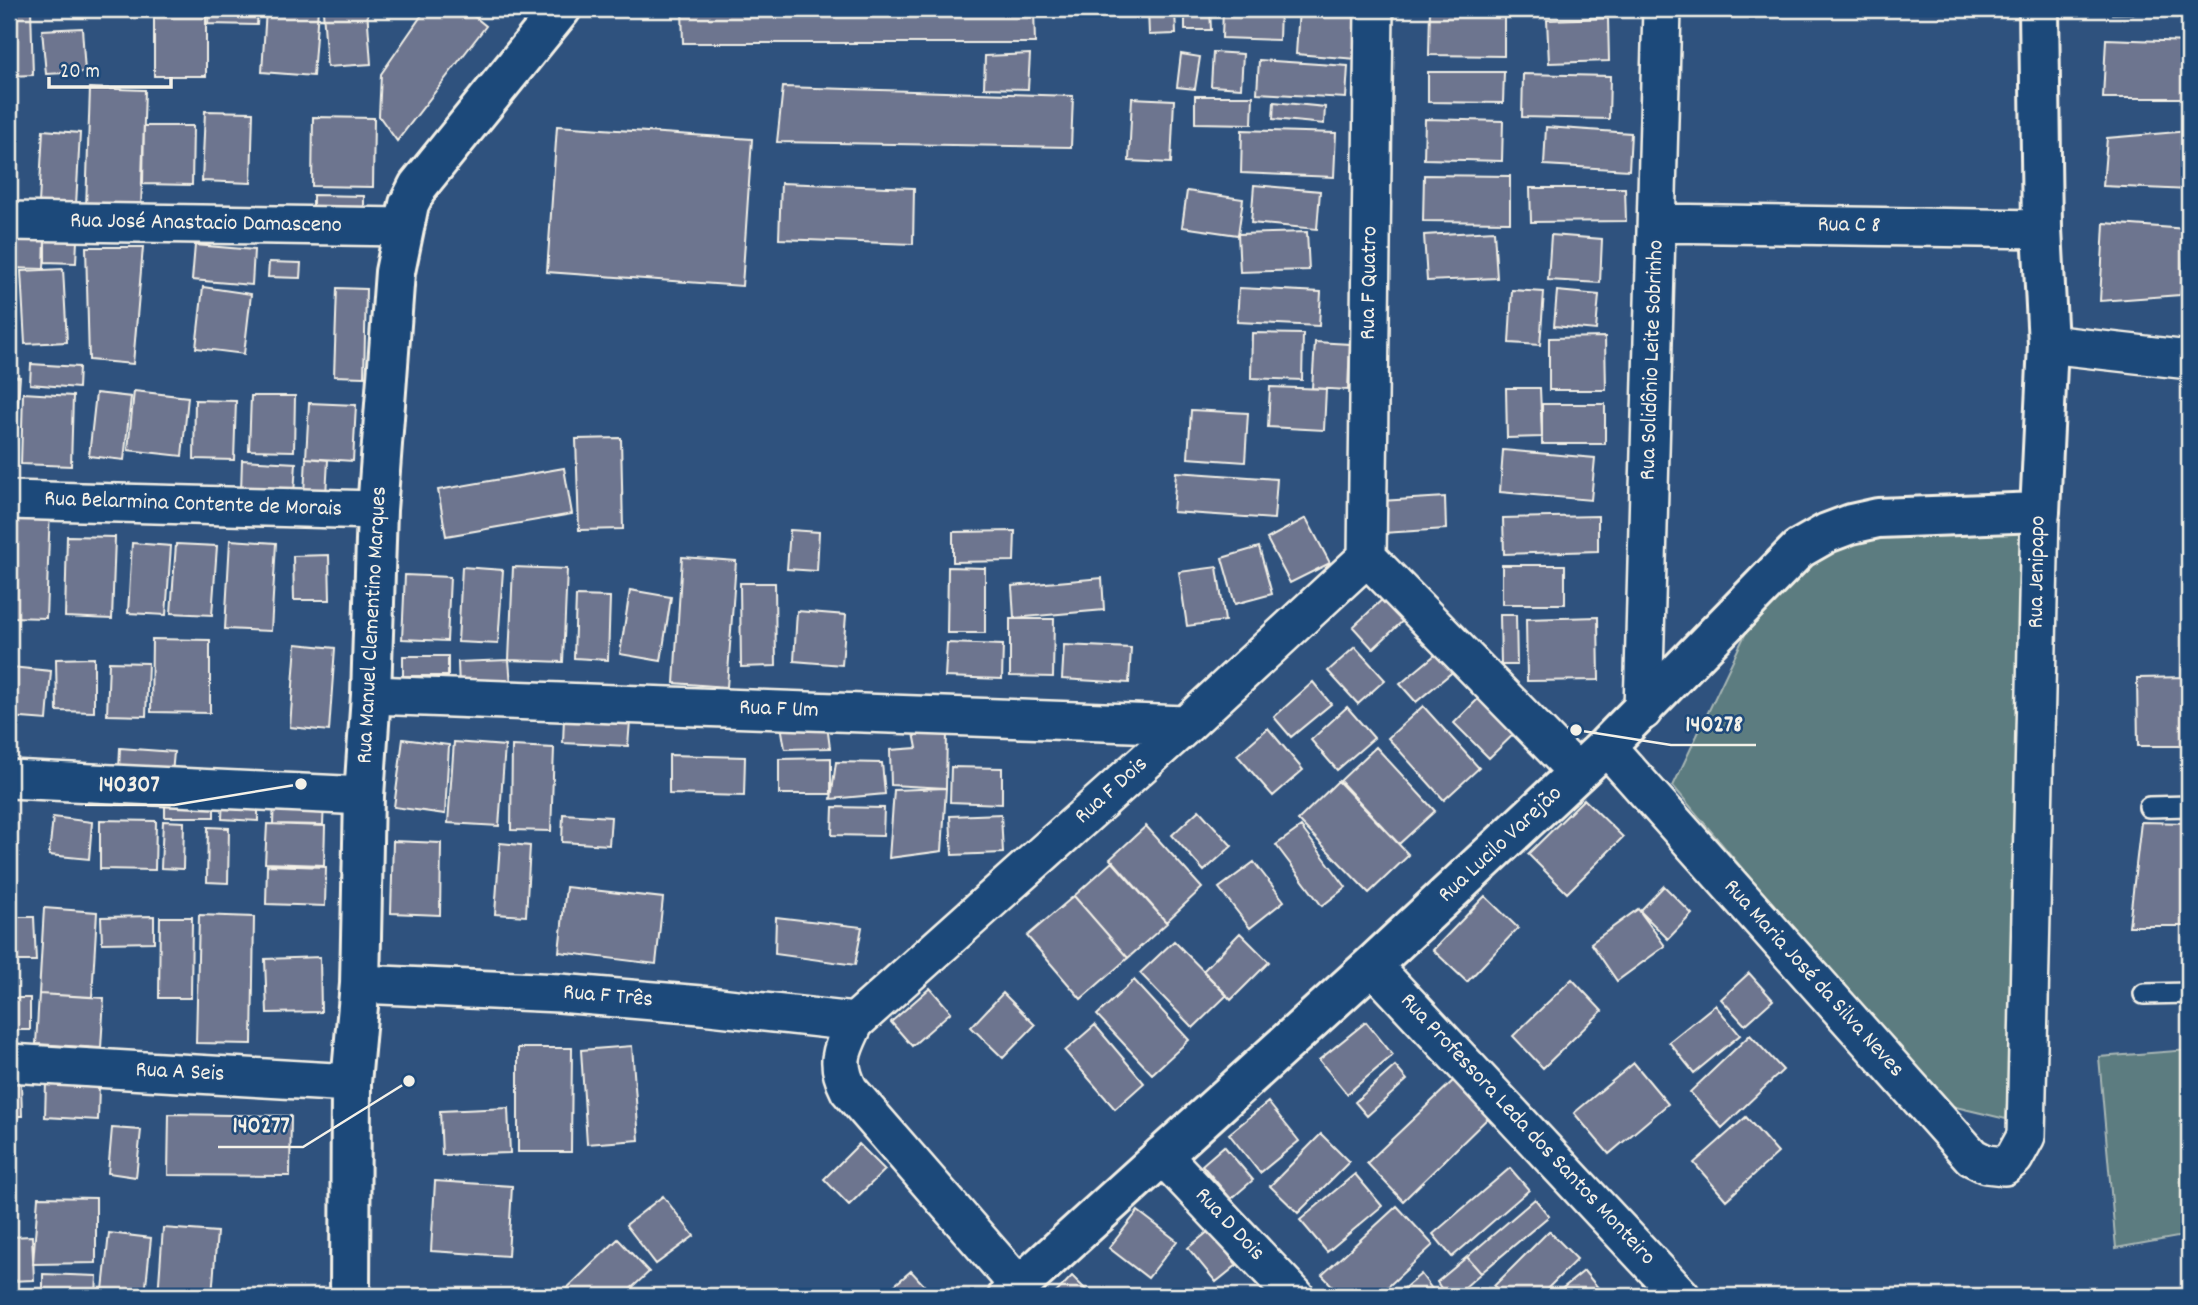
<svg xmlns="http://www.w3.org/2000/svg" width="2198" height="1305" viewBox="0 0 2198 1305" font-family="Dekko,sans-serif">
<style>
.green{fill:#5b7c80;stroke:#a8b6b4;stroke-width:2}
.building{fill:#6d748f;stroke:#f4f1e8;stroke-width:2}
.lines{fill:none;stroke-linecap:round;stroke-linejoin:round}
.service-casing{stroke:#f4f1e8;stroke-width:24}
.minor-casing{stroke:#f4f1e8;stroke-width:42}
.tertiary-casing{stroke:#f4f1e8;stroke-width:44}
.service{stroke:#1f4a7a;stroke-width:19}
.minor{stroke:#1f4a7a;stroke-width:37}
.tertiary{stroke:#1f4a7a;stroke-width:38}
.labels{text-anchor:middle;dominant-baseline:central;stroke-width:5;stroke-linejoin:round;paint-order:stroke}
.street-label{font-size:23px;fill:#f4f1e8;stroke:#1f4a7a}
.leader{fill:none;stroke:#f4f1e8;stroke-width:2.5}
.callout-dot{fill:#f4f1e8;stroke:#1f4a7a;stroke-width:2.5}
.callout-label{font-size:24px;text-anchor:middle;font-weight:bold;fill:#f4f1e8;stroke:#1f4a7a;stroke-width:5;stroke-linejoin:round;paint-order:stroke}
</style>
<rect width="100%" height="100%" fill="#2f527e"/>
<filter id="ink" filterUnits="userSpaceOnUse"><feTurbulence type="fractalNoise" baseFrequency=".0143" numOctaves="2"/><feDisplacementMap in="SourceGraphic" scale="14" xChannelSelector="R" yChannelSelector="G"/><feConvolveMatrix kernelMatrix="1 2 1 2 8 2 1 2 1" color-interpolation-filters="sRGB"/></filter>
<g filter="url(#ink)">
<path class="green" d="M2048,520L2006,1119L1939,1103L1673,786L1789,542Z
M2189,1050V1235L2116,1248L2099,1057Z"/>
<path class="building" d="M9,9H31L33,75L9,76Z
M154,9H206V76H154Z
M209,9H258L257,25L208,24Z
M266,9H318L313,76L262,72Z
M367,9L371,64L327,67L323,10Z
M426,9H465L486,26L397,141L379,116L381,74Z
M682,9H1034L1035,43H683Z
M1148,9H1175L1176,34L1149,35Z
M1185,9H1210L1211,30H1185Z
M1223,9H1280L1279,40L1222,38Z
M1299,9H1360L1356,59L1296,54Z
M1430,9H1504V56L1429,55Z
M2111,9H2189V12L2112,14Z
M1608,18L1609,61L1549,63L1547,20Z
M82,28L85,72L46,74L42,30Z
M2106,39L2189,42V98H2103Z
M1213,52L1243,54L1241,88L1211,86Z
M1030,54L1028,89L984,88L985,56Z
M1181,54L1200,57L1195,89L1177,87Z
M1259,60L1348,66L1346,98L1257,93Z
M1428,72H1504L1503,103L1428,102Z
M1523,74L1610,76L1609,119L1522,117Z
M783,87L1073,96L1071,147L777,142Z
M90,88L145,90L141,210L86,208Z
M1195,96H1253L1252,124L1195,123Z
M1132,98L1174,100L1171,163L1129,161Z
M1274,102L1325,107L1324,124L1273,119Z
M205,111L253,112L251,183L202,181Z
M313,117L374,118L373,187L312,186Z
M1425,119L1503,121L1502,161L1424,159Z
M144,126H193L192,185L143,184Z
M557,126L752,139L742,286L547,272Z
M1546,127L1631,133L1629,170L1544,165Z
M43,130L80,133L76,205L39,203Z
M1242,130L1336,133L1334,177L1241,173Z
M2189,131V190L2103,186L2107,138Z
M1424,175L1510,176V222L1423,221Z
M781,183L914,188L913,244L779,239Z
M1254,185L1320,191L1317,229L1251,223Z
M1530,188H1625L1626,221L1531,222Z
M1187,191L1243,199L1238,235L1182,227Z
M313,195L364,196V218L313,216Z
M2104,223L2187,229L2180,295L2100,301Z
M1494,231L1497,278L1427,281L1424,235Z
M1307,232L1309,270L1240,272L1238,234Z
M1551,235L1602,239L1600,283L1548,280Z
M9,236L45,237L44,269L9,268Z
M45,239L77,240L76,263L45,262Z
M195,245L254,250L252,285L192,280Z
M86,247H143L133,364L89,360Z
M269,262L301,263L300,278L268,277Z
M63,269L67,342L25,344L21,271Z
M203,287L251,294L244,354L196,348Z
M337,288L366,289L364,377L334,376Z
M1239,288L1321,292L1319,326L1237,322Z
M1512,290L1544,292L1540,345L1509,343Z
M1557,291L1599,295L1596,330L1554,326Z
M1252,333L1303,334L1302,380L1251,378Z
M1605,337L1606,390H1549V338Z
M1315,342L1350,344L1348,390L1312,388Z
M31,364L79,367L78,388L30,384Z
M9,376L20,377L14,452H9Z
M1270,387L1326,389L1324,430L1268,427Z
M1506,388H1540L1542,437L1507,438Z
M134,391L188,397L182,456L128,450Z
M23,393L73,396L71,466L21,464Z
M96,393L131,397L124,460L89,456Z
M251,396H295L294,451L249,450Z
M195,400L236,401L234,460L194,459Z
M309,403L356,405L353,461L306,458Z
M1542,404H1605V444H1542Z
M1191,410L1248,413L1245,462L1188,458Z
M621,438L623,529L579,530L576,439Z
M1503,450L1595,458L1591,500L1500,492Z
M306,458L328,460L326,495L304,494Z
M242,460L296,463L294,494L241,491Z
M564,468L572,514L446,536L438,490Z
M1176,472L1277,479L1274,519L1173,512Z
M1445,497L1446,529L1383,533L1381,501Z
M9,506L50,508L46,618L9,617Z
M1598,516V551L1504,554L1503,518Z
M1306,518L1330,563L1290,583L1267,539Z
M790,530L819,532L817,571L787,569Z
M1015,531L1014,561L953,562V532Z
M67,536L115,537L112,619L65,617Z
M230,540L276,543L271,631L225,629Z
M132,543L171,546L166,615L128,613Z
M176,544L217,546L212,615L171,613Z
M1259,547L1272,594L1235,604L1222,558Z
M329,555L330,600H294L293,556Z
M682,557L736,561L727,687L674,683Z
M1502,565H1565V604H1502Z
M462,567L503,570L498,644L458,642Z
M513,567L567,569L563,662L509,660Z
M948,567L985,568V633H947Z
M1217,567L1225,621L1187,626L1179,572Z
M405,575L450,577L447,641L402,639Z
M1102,578L1104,610L1014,618L1012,586Z
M740,583H775L776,666L741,667Z
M630,590L671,597L661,661L620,654Z
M1388,594L1408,616L1373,649L1353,627Z
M576,596L610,597L608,660L574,658Z
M797,611L846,615L842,665L794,661Z
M1500,615H1516L1517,665H1501Z
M1598,617L1599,680L1527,681L1526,619Z
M1010,619H1054L1053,677L1010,676Z
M152,639L210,640V713L151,712Z
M947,643L1003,645L1002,679L945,677Z
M296,644L335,648L329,731L290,727Z
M1064,645L1131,648L1129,683L1062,679Z
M1355,647L1385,680L1358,704L1328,671Z
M1441,650L1456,669L1416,702L1400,684Z
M403,656H448V676H403Z
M94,658V712L57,711L56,659Z
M509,660L511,685L459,688L458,662Z
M109,662L148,663L146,716L107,715Z
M10,667L51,671L47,720L9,717Z
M2189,677V746H2138L2137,678Z
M1313,682L1331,704L1291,737L1274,717Z
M1482,695L1517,731L1489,758L1454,723Z
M1423,706L1479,768L1444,800L1388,738Z
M1347,707L1374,738L1337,770L1311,740Z
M564,717L630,721L628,746L563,743Z
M781,725H827L830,748L785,749Z
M913,728L947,731L946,788L891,785L890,750L917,748Z
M1268,728L1303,770L1273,796L1237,755Z
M403,739L449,745L445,814L394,807Z
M454,742L505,746L499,826L448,823Z
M512,746L554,748L551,831L511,830Z
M1376,747L1435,811L1399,844L1340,781Z
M120,748L174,752L172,774L119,770Z
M669,755L745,757L744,796L669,794Z
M831,758V794H779V759Z
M836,762L882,763L885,794L831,799Z
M951,767L1002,768V804L950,802Z
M1338,781L1409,855L1369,893L1298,820Z
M946,788L942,851L889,858L894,790Z
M165,794L214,795V817H165Z
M223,796L258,797V821L222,819Z
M274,799L324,801L323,825L273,824Z
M1584,799L1623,837L1567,893L1528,854Z
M833,807L884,808L883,836L832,835Z
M1199,810L1232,846L1204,871L1172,835Z
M563,814L611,817L609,845L562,842Z
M1001,814L1003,853L952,855L950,816Z
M53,817L92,822L89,859L49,855Z
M100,820L156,821L155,870L100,869Z
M163,821L184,822L183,869L161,868Z
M2141,822L2189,823V926H2129Z
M267,824L325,826L324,865L265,863Z
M1146,826L1202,888L1166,922L1110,859Z
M208,827L229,828L228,883L207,882Z
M1301,827L1346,887L1322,906L1276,845Z
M393,841L441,843L440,915L391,913Z
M500,843L530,846L526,916L495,914Z
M1113,861L1167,923L1128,958L1074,896Z
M1254,862L1284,901L1250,928L1219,888Z
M267,865L326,867L325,906L266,904Z
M1664,886L1692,914L1668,939L1640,911Z
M566,887L663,898L656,964L559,952Z
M1074,896L1128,958L1081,999L1027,936Z
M1485,896L1518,928L1467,982L1433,950Z
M44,908L97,912L92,997L39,994Z
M1638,909L1665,946L1617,981L1591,943Z
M199,915L254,917L252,1044L196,1043Z
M154,916V942L102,943L101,917Z
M9,917H34L36,961H9Z
M160,917H192L191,998H159Z
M776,917L862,927L855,965L775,954Z
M1240,933L1269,962L1231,1000L1203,971Z
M1174,941L1227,995L1193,1028L1140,973Z
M320,957L321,1012L267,1013L265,959Z
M1749,973L1773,1000L1745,1025L1721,999Z
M1572,979L1602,1011L1543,1068L1513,1036Z
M1134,980L1189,1040L1152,1074L1097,1015Z
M930,988L951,1012L912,1046L891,1022Z
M1003,993L1035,1025L1003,1058L971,1027Z
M39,994L104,998L101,1048L36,1044Z
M9,998H30V1030H9Z
M1715,1005L1740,1035L1694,1073L1669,1042Z
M1366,1022L1393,1055L1347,1094L1319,1060Z
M1095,1025L1144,1083L1115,1109L1065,1051Z
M1750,1035L1783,1070L1722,1128L1690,1092Z
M632,1046L639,1140L587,1144L581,1050Z
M518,1048H572L571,1152H518Z
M1634,1063L1668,1104L1609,1154L1574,1113Z
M1395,1066L1407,1080L1367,1116L1355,1102Z
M1455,1079L1491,1115L1403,1201L1367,1163Z
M46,1082L99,1085L98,1120L45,1117Z
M21,1083L22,1116H9V1084Z
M1268,1102L1299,1141L1260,1173L1229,1134Z
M508,1108L510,1153L442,1155L440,1111Z
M169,1114L291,1116L290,1176L168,1175Z
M1746,1117L1778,1153L1726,1200L1694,1163Z
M112,1128L141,1130L136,1177L108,1173Z
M1321,1134L1349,1162L1298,1213L1270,1186Z
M859,1144L885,1170L849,1205L824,1179Z
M1224,1146L1253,1180L1231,1199L1202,1165Z
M1510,1168L1529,1190L1452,1257L1433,1234Z
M1355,1174L1382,1206L1327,1252L1300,1220Z
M435,1181L512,1186L508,1256L431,1251Z
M663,1196L694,1236L656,1264L626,1225Z
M38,1197L96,1198V1263L33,1264Z
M1535,1199L1549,1216L1481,1273L1467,1257Z
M1397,1206L1433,1245L1378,1296H1342L1322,1275Z
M1138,1211L1177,1241L1148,1278L1109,1248Z
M163,1228L217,1232L212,1296H158Z
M1209,1231L1237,1265L1216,1282L1188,1248Z
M1549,1231L1577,1259L1540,1296H1504L1494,1286Z
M109,1233L151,1238L145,1295L103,1290Z
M32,1236L34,1280L9,1281V1237Z
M618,1239L649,1272L623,1296H559Z
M1467,1257L1481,1273L1455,1296H1446L1437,1282Z
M911,1271L934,1296H882Z
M1584,1271L1605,1296H1553Z
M43,1274L97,1276L96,1296H43Z
M1421,1274L1437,1296H1395Z
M1072,1276L1092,1296H1053Z"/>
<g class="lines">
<defs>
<path id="service" d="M2149,807L2189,806
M2144,994L2189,993"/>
<path id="minor" d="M9,221L403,227
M1657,223L2042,229
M2048,344L2189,360
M9,500L377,510
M1367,557L1374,9
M1367,557L1578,773
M371,695L1186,725
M1643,711L1662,9
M1606,746L1972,1157L1986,1164L2004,1166L2014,1158L2026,1136L2040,512
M9,779L364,796
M1372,965L1681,1296
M360,984L559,993L701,1005L855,1022
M9,1063L351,1083
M1162,1155L1295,1296
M1019,1286L849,1090C834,1061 842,1050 855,1022L1186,725L1367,557"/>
<path id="tertiary" d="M350,1296L351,1083L360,984L364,796L371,695L377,510L395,272L409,204L418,186L561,9
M1008,1296L1372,965L1606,746L1799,549L1827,533L1851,524L1878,518L2040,512L2048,344L2042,229L2039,9"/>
</defs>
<use href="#service" class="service-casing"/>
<use href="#minor" class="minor-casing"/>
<use href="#tertiary" class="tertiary-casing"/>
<use href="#service" class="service"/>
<use href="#minor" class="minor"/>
<use href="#tertiary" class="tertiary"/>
</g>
</g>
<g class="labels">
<g class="street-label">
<text transform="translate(206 224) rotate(1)">Rua José Anastacio Damasceno</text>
<text transform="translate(1849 226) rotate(1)">Rua C 8</text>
<text transform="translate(1370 283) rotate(-89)">Rua F Quatro</text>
<text transform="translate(1653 360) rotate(-88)">Rua Solidônio Leite Sobrinho</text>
<text transform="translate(193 505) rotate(2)">Rua Belarmina Contente de Morais</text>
<text transform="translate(2038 572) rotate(-89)">Rua Jenipapo</text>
<text transform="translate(373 625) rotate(-87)">Rua Manuel Clementino Marques</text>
<text transform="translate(779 710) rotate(2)">Rua F Um</text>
<text transform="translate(1112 791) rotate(-42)">Rua F Dois</text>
<text transform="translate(1501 845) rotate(-43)">Rua Lucilo Varejão</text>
<text transform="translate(1813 979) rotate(48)">Rua Maria José da Silva Neves</text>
<text transform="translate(608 997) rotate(5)">Rua F Três</text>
<text transform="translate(180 1073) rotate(3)">Rua A Seis</text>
<text transform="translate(1527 1130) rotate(47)">Rua Professora Leda dos Santos Monteiro</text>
<text transform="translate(1229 1225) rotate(47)">Rua D Dois</text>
</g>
</g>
<path class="leader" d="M1576 730L1671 745H1756M301 784L174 805H85M409 1081L303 1147H218"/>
<g class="callout-dot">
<circle cx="1576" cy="730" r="7"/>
<circle cx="301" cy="784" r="7"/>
<circle cx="409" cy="1081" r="7"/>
</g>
<g class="callout-label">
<text x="1714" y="731">140278</text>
<text x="129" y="791">140307</text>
<text x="261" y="1132">140277</text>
</g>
<rect width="2198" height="1305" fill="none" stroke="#1f4a7a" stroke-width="35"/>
<rect x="18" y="18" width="2163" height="1270" fill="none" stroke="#f4f1e8" stroke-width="2.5" filter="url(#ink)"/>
<path d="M49 77v10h122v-10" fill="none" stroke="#f4f1e8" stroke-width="3.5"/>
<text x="60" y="77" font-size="21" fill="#f4f1e8" stroke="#1f4a7a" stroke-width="5" paint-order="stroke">20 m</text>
</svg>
